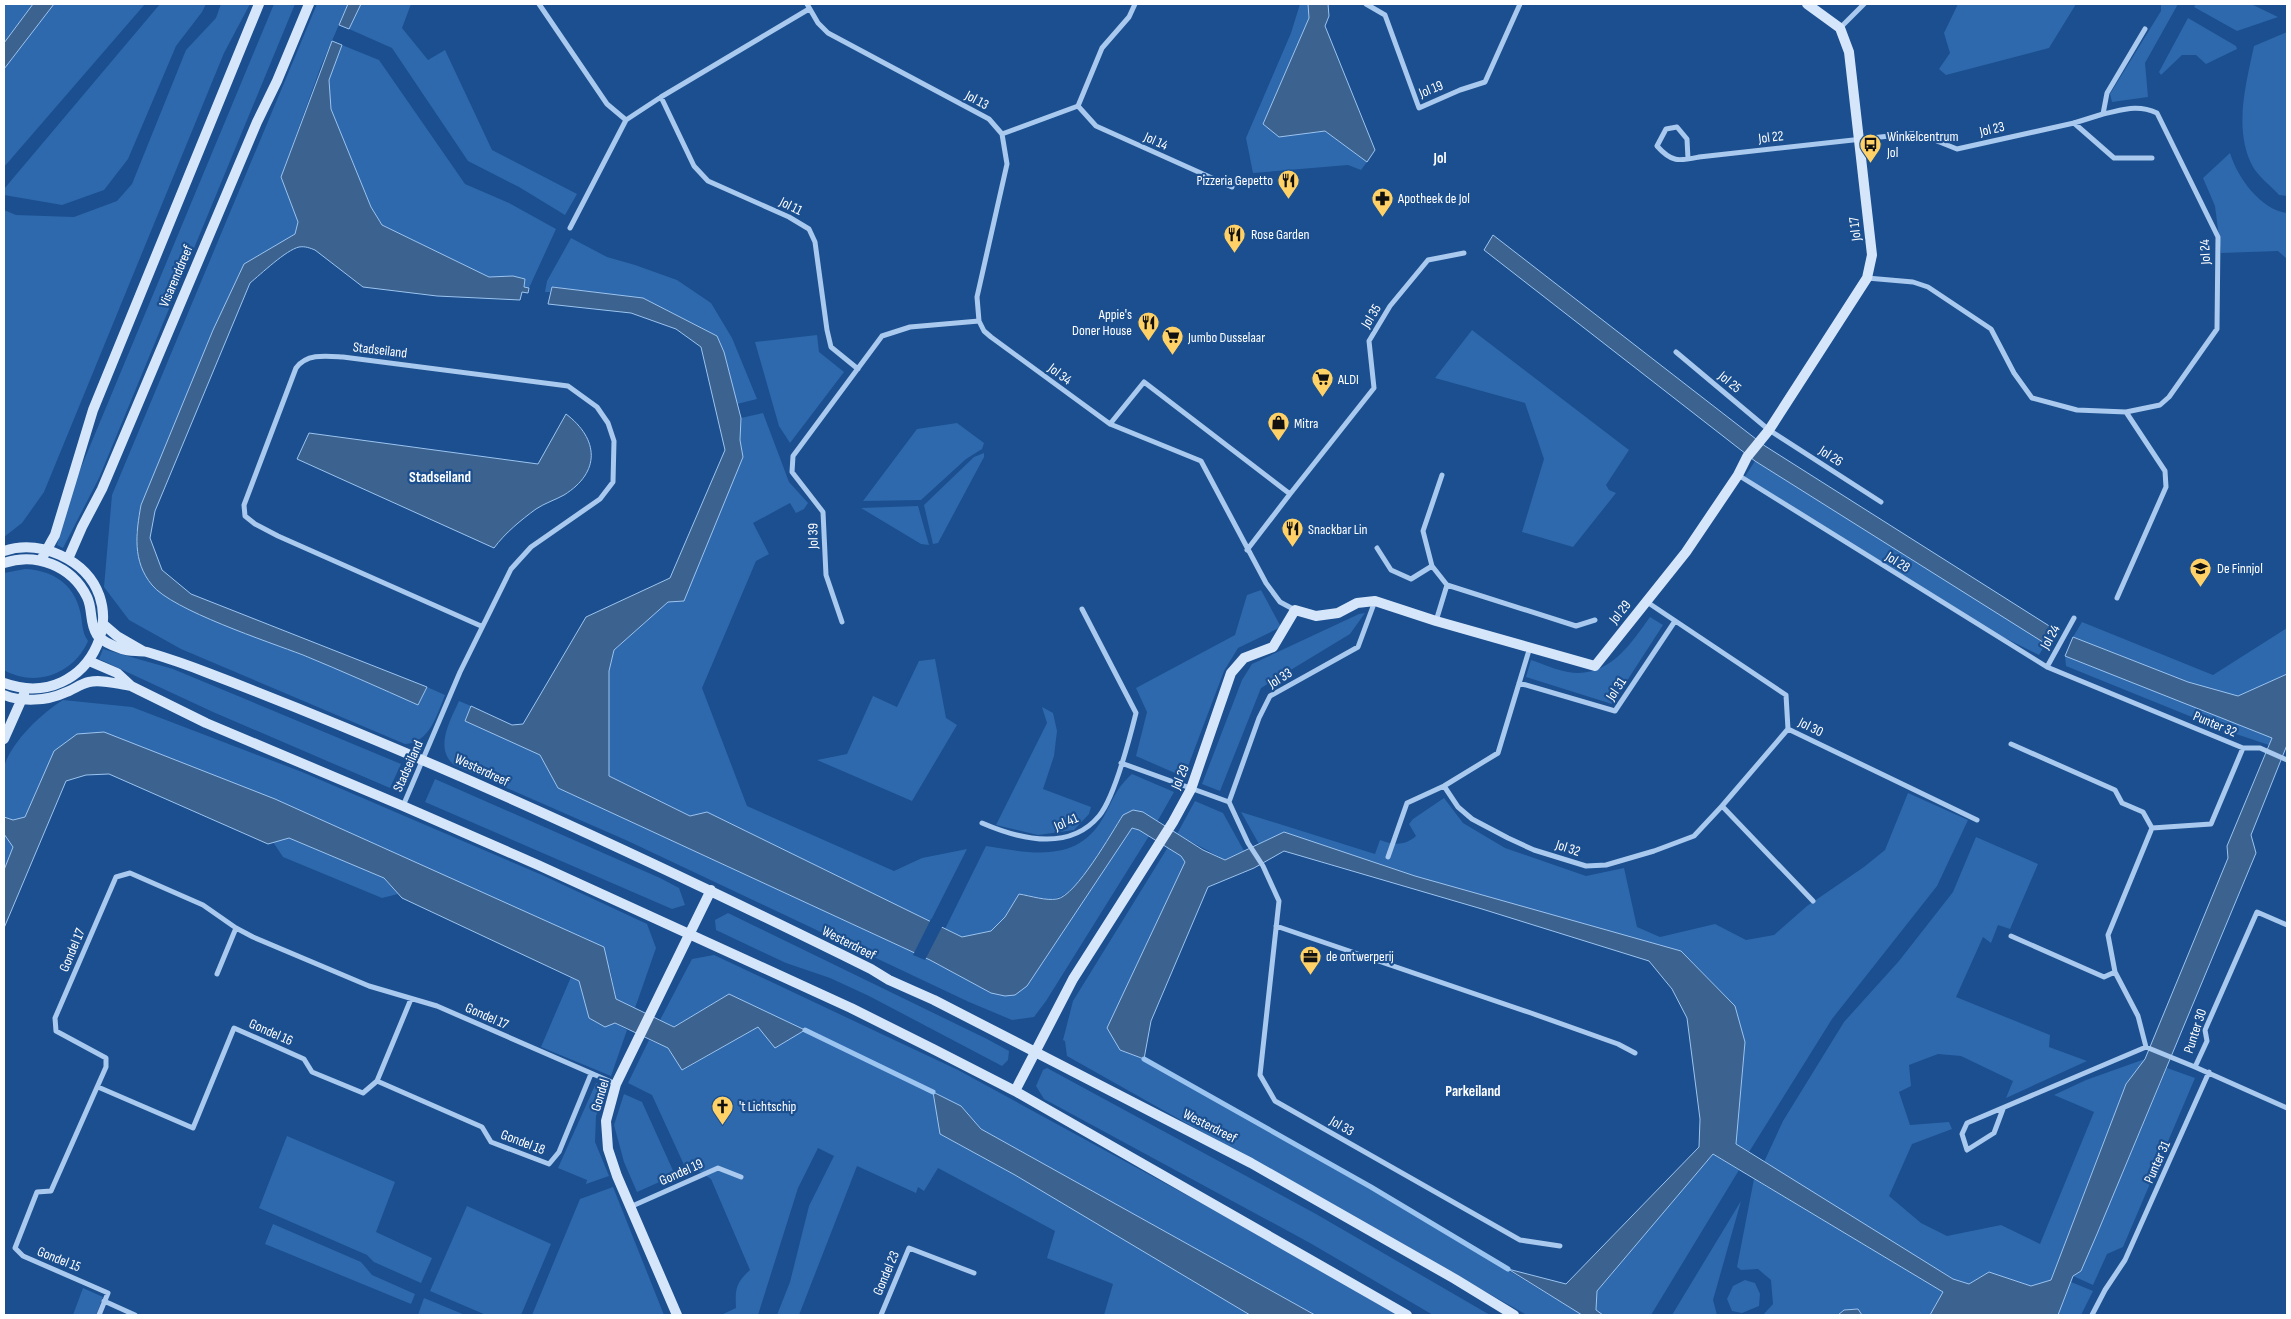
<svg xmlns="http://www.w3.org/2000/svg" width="2291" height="1319" viewBox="0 0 2291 1319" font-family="'Sofia Sans Condensed',sans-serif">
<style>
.green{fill:#2e69ad}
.water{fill:#3c6290;stroke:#9cc4f0}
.pier{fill:#1b4f8f}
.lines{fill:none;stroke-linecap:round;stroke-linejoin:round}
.stream{stroke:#9cc4f0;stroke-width:5}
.street{stroke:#a9c9ee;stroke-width:5}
.secondary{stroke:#d6e6fa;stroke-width:10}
.labels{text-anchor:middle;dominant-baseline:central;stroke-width:4.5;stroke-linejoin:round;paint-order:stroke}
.street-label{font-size:14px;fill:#fff;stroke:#1b4f8f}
.poi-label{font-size:14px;fill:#fff;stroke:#1b4f8f;text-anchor:start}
.neighbourhood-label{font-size:15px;font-weight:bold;fill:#fff;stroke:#1b4f8f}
</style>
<rect width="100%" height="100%" fill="#1b4f8f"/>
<path class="green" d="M4,4H33L4,43Z
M54,4H145L4,167V69Z
M160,4H206L202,12L176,46L128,159L104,190L62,205L4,195V189Z
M221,4H250L224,53L44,492L22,523L4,537V210L16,215L74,217L117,201L132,184L186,50L216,18Z
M274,4H295L99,478L63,548L57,545L70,494Z
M317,4H348L321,66L281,177L298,222L295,234L244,264L136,533L181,606L339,670L418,705L427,687L445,695C437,714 430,743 405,744L181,649L129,620L104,587L112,495Z
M361,4H411L402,28L428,60L445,50L492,150L577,194L565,215L519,187L468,161L392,48L349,29Z
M1300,4H1308L1309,18L1263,124L1279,136L1325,131L1367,162L1361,170L1348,165L1253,173L1246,138L1291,33Z
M1958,4H2076L2049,48L1946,75L1939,69L1950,53L1944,33Z
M2161,4H2178L2145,63L2148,97L2112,102L2110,94L2161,11Z
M2196,4H2251L2278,17L2237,31L2194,7Z
M2188,18L2236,46L2237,49L2206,64L2196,55H2182L2161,75L2159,72Z
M2287,32V196L2279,195C2271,186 2259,177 2253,167C2233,130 2246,84 2254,46Z
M342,45L379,60L465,184L509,203L556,229L529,288L524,287L525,279L513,276L489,277L382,225L371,207L331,109L329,80Z
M2230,153C2237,177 2261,210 2287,213V259L2278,251L2221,253L2215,206L2203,178Z
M571,238L607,257L635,265L677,280L711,303L732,338L757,399L737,404L724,352L717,336L643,298L552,287L550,292H545L547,281Z
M1472,330L1629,450L1606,485L1609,490L1616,493L1573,547L1522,532L1544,459L1525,403L1435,378Z
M817,335L819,352L844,372L790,443L779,426L755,342Z
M763,413L789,482L808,503L804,509L796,513L790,503L753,523L769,554L756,561L702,688L747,806L894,871L922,858L967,849L930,922L707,812L690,816L609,776V671L614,650L668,602L743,457L740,440L741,418Z
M957,423L984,443L982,449L966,459L921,500L863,501L917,429Z
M984,453V457L938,543L933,544L924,505L974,457Z
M1755,461L2046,643L2039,655L1991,631L1744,478Z
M918,506L929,545L921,544L861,508Z
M25,569C52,570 74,584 80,611C83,622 81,631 88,641C74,674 35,688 4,670V573Z
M1261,590L1281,627L1238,648L1224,671L1184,777L1136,756L1147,712L1136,688L1235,635L1247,595Z
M1365,613L1350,634L1261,688L1220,791L1202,784L1242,680L1252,664L1359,614Z
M1650,617L1663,625L1612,704L1526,677L1531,660C1543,664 1556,670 1568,672C1608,679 1630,645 1650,617Z
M2082,622L2213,675L2287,628V674L2238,696L2188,682L2073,637Z
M103,649L173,669L401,764L390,788L213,712L99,659Z
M2065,656L2272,737L2269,745L2224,730L2066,666Z
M935,659L946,718L957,725L912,801L817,760L847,754L873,696L897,707L919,661Z
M63,700L132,707L302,772L542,875L647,924L656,948L635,1008L616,999L610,969L104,732L37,789L25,817L13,820L4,817C4,804 0,779 4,767C11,742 42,713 63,700Z
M459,701L471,706L465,721L540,755L558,788L930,960L991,993L1027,986L1132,828L1139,830L1149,836L1046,1001L1034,1017L1012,1020L969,1002L628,841L454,765C434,748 450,721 459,701Z
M1042,707L1053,713L1057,731L1054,756L1043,789L1091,807L1089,814L1074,830L1038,835L996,825L1047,723Z
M1132,774L1174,792L1157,822L1143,812L1077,884C1055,906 1047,899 1019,894L1005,917L991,931L962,937L945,929L986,846C1030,853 1077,864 1103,818C1113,800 1116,788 1132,774Z
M435,779L660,878L679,888L685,905L672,909L425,802Z
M1908,793L1968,820L1937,886L1832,1019L1749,1152L1736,1144L1745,1042L1735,1006L1681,951L1415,876L1284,832L1259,844L1241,812L1375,854L1380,840C1393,845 1405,846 1416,836L1409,824L1413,819L1444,798L1463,823L1505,848L1586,876L1624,868L1637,927L1660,937L1715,924L1746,940L1774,935L1807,906L1864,867L1885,850Z
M1195,801L1223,813L1244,851L1225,860L1177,834Z
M4,834L13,847L4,870Z
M1976,837L2038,864L2010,929L1998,925L1991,943L1983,937L1956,997L2050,1035L2049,1047L2087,1061L2006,1098L2013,1081L1961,1056L1938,1054L1909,1065L1911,1086L1899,1092L1910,1125L1949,1122L1952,1129L1912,1144L1889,1196L1921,1223L1947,1236L2001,1225L2040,1244L2094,1112L2054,1095L2086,1080L2145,1059L2126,1084L2051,1280L2031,1286L1989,1272L1969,1284L1953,1279L1764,1162L1783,1121L1844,1022L1899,961L1953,892Z
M289,838L384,878L398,894L382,898L283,857L273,842Z
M1168,847L1181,856L1185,862L1120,1050L1144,1059L1371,1187L1582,1315H1527L1067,1056L1065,1041L1063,1040L1073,1001Z
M728,913L987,1039L1009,1051L1008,1060L1002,1066L869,996L830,978L786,963L716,930L715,920Z
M714,955L958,1070L1329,1273L1399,1315H1315L981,1129L961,1106L940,1134L1015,1175L1250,1315H1104L1113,1284L1047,1258L1055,1231L938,1168L924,1191L918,1187L916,1193L857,1166L799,1315H777L790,1282L809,1206L834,1156L818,1148L798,1188L758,1315H721L736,1308C735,1288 736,1283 750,1270L711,1179L692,1167H685L652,1095L628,1083L649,1040L668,1048L683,1070L760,1026L805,1031L729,994L674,1027L660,1020L692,959Z
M571,977L579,981L589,1018L615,1023L627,1030L611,1076L541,1047Z
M1047,1068L1316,1214L1490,1315H1433L1310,1243L1044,1099L1036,1086L1043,1070Z
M2167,1068L2195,1078L2123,1247L2107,1254L2093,1285L2073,1276L2081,1271Z
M596,1083L607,1088L596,1116L595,1142L609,1176L586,1184L587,1180L558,1168Z
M624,1094L642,1102L675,1175L637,1192L624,1162L614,1125Z
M287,1136L395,1182L376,1232L432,1258L421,1283L374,1262L367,1255L259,1208Z
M1713,1154L1739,1170L1651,1315H1603L1596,1310L1597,1291Z
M1754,1179L1944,1292L1930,1315H1862L1858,1309L1844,1310L1838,1315H1763L1773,1304L1771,1280L1758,1269L1741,1270L1737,1267Z
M613,1187L664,1315H532L580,1199Z
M1741,1201L1713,1300L1717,1315H1672Z
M467,1206L551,1244L521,1315H486L430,1291Z
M273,1224L361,1262L372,1275L415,1294L411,1304L265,1244Z
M1745,1280L1755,1283L1760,1294L1759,1306L1742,1313L1732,1311L1727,1299L1733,1286Z
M2071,1282L2093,1291L2081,1315H2058Z
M83,1288L103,1297L96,1315H73Z
M424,1298L465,1315H418Z"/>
<path class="water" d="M33,4H54L4,69V43Z
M348,4H361L349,29L339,25Z
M1308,4H1328L1329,16L1325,26L1375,150L1367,162L1325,131L1279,137L1263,124L1309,18Z
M332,41L342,45L329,80L331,109L371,207L382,225L489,277L513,276L525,279L524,287L529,288L528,293L522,292L520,300L437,296L363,287L315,250C310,248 305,246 299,247C286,250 261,274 250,283L155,511L150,538L162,570L191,594L427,687L418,705C380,688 342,671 303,655C269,642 172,610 152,585C132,561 136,533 141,505L213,330L244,264L295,234L298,222L281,177Z
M1493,235L1765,446L2054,629L2046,644L1755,461L1484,250Z
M552,287L643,298L717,336L724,352L741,418L740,440L743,457L684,601L668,602L614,650L609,671V776L690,816L707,812L962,937L991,931L1005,917L1019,894C1031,896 1046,901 1057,899C1076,896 1112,832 1123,815L1133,810L1143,812L1203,850L1225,860L1284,832L1415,876L1681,951L1735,1006L1745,1042L1736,1144L1953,1279L1969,1284L1989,1272L2031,1286L2051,1280L2126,1084L2145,1059L2228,858L2227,846L2272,738L2065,656L2073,637L2188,682L2238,696L2287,674V745L2251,835L2256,853L2097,1234L2081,1271L2073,1276L2058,1315H1930L1943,1292L1713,1154L1597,1291L1596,1310L1603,1315H1582L1508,1269L1566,1284L1699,1147L1700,1119L1687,1018L1672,989L1649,961L1482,909L1284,851L1254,868L1208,887L1151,1021L1144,1059L1120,1050L1107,1028L1185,862L1181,856L1139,830L1132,828L1027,986L1015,995L1005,996L991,993L930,960L558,788L540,755L465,721L471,706L512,725L523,724L586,617L670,578L725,450L701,347L676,329L631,313L548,304Z
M566,414C599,439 601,472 564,495C555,500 545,503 536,509C521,520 505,533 494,548L297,459L309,433L538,464Z
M104,732L275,799L604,947L616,999L674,1027L729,994L805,1030L775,1048L758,1027L682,1070L668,1048L615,1023L605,1027L589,1018L579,981L402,898L384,878L289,838L268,844L109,774L86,775L66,781L4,928V870L13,847L4,834V817L13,820L25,817L54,751L77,734Z
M933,1092L961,1106L981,1129L1315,1315H1250L1015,1175L940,1134Z
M1858,1309L1862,1315H1838L1844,1310Z"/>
<path class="pier" d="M931,919L943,925L925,960L913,955Z"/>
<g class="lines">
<path class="stream" d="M805,1030L933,1092
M1144,1059L1371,1187L1508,1269"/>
<path class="street" d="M539,4L607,104L626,120
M807,4L818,23L828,33L989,119L1002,134L1007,164L977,297L979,321
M1135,4L1129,17L1102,48L1078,106L1096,126L1232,187
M1366,4L1385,15L1419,108L1460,90L1485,82L1520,4
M1840,28L1864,4
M661,97L694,166L708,181L789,217L809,229L815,242L827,330L831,347L858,369
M2103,114C2123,110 2137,104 2157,113L2218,237L2217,329L2169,397L2160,405L2126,412
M2074,123L2114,158H2152
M1002,134L1078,106
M1688,159L1687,139L1677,127L1666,129L1657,146C1672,163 1679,161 1699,157L1917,133L1957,149L2074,123L2103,114L2107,93L2145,29
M570,228L626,120L661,97L809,9
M1867,278L1913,282L1928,287L1991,329L2014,373L2032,398L2077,410L2126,412L2165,471L2166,487L2117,598
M1676,352L1769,430L1881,502
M1110,424L1144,382L1290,494L1247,550
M1442,475L1423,531L1432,566L1447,585L1576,626L1595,620
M1738,475L2047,667L2243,748H2260L2287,760
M1290,494L1374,388L1369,341L1390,306L1428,260L1464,253
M1377,548L1391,570L1411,579L1432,566
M1375,601L1358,647L1270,696L1259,718L1229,802L1248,843L1263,866L1279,901L1260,1075L1275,1101L1520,1240L1560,1246
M1647,602L1786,695L1788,729L1977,820
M1436,621L1447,585
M842,622L826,575L823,512L792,472L793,456L882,336L910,327L979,321L984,331L991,337L1110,424L1201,461L1266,583L1280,602L1295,610
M2047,667L2074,618
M1519,683L1615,711L1675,621
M2011,744L2115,790L2122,803L2143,812L2152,828L2211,824L2243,748
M1121,763L1229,802
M1444,786L1458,807L1472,819L1508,838L1534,850L1586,866L1606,865L1654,851L1694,836L1722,806L1788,729
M403,806L460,672L511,569L531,547L600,499L613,482L614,441L608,423L597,407L568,386L343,357C327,356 307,353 296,368L244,505L245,516L255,524L278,536L481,626
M1722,806L1813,901
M982,823C1019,839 1069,852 1099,816C1114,798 1130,737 1136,713L1082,609
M1388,857L1407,803L1444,786L1498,753L1530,647
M2287,925L2257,912L2205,1030L2207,1041L2195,1067L2287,1108
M1276,926L1531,1013L1618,1044L1635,1053
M2011,936L2104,977L2115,972
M217,974L236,928
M2146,1047L2195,1067
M377,1081L482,1127L491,1142L549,1164L559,1152L591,1074
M98,1087L193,1128L234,1028L304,1059L312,1072L363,1093L377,1081L411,999
M2003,1109L1994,1133L1967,1150L1962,1134L1967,1123L2146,1047L2138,1016L2115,972L2108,935L2152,828
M630,1207L718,1168L741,1177
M104,1301L135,1315
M99,1315L108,1293L23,1256L15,1248L37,1192L51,1191L106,1067V1058L56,1031L55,1018L116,877L130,873L203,905L236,928L253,937L369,986L437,1006L616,1084
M881,1315L909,1248L974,1273
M2092,1315L2105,1290L2125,1260L2209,1072"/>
<path class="secondary" d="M4,551C22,545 42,547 60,555C145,594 92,715 4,683
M68,559L82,527L102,489L257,122L277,81L309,4
M41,560L55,535L93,410L259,4
M4,563C36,552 72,566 87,597C93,609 89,623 97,635C103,642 113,646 122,649C130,652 139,650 147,652C167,658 188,665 208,673C434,759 654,862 871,969L889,980L934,1000L1251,1163L1455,1279L1514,1315
M103,624L117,636L143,651
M89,661L117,673L131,686L206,723L403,806L538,865L851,1008L933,1049L1015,1091L1407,1315
M4,695C21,702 47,701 64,693C73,690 80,684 89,682C102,679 117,684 131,686
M4,739L24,694
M1015,1091L1073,979L1173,822L1191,789L1231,673L1244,658L1273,647L1295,610L1316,616L1338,613L1357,603L1375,601L1436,621L1595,666L1686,552L1738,475L1747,457L1769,430L1867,278L1872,255L1849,52L1840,28L1807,4
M677,1315L617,1176L608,1149L606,1121L616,1084L711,890"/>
</g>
<defs>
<symbol id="bus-pin" viewBox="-11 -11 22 30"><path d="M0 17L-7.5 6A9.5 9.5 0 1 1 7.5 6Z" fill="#ffd166" stroke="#1b4f8f"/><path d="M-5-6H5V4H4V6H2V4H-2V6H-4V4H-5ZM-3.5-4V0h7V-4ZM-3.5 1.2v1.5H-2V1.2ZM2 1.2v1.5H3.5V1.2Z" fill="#111"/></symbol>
<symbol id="restaurant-pin" viewBox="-11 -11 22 30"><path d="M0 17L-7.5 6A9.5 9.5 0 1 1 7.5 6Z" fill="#ffd166" stroke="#1b4f8f"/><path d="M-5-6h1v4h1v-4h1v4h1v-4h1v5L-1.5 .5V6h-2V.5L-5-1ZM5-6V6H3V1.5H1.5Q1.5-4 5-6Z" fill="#111"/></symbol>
<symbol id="pharmacy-pin" viewBox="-11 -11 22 30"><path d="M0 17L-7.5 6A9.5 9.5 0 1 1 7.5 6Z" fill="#ffd166" stroke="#1b4f8f"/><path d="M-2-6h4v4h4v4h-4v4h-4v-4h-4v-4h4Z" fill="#111"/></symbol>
<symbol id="supermarket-pin" viewBox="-11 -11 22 30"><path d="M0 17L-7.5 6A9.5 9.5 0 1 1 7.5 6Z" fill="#ffd166" stroke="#1b4f8f"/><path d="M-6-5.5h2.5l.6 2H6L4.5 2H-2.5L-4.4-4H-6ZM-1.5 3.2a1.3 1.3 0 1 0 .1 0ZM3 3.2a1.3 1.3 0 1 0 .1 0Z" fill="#111"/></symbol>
<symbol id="shop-pin" viewBox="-11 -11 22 30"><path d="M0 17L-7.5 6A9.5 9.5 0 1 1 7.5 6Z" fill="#ffd166" stroke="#1b4f8f"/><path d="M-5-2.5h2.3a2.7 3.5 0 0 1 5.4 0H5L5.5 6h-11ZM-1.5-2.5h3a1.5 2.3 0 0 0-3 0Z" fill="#111"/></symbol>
<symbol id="school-pin" viewBox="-11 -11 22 30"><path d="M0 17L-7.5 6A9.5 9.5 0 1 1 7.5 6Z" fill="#ffd166" stroke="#1b4f8f"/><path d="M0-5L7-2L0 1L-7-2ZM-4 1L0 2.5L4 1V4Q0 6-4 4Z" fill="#111"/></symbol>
<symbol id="office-pin" viewBox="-11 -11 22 30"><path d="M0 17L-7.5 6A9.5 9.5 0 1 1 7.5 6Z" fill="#ffd166" stroke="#1b4f8f"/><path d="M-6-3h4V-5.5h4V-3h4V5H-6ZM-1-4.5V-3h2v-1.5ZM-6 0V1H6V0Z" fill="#111"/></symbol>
<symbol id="church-pin" viewBox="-11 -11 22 30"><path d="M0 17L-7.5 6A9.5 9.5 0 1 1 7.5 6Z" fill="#ffd166" stroke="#1b4f8f"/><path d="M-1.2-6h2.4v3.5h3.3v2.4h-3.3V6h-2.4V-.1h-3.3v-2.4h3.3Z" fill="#111"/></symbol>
</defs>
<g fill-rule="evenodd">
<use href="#bus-pin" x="1858" y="132" width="25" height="34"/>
<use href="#restaurant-pin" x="1276" y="168" width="25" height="34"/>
<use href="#pharmacy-pin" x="1370" y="186" width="25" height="34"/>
<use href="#restaurant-pin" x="1222" y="222" width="25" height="34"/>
<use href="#restaurant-pin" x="1136" y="310" width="25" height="34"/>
<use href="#supermarket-pin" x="1160" y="324" width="25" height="34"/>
<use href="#supermarket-pin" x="1310" y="366" width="25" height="34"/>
<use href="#shop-pin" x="1266" y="410" width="25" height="34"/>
<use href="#restaurant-pin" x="1280" y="516" width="25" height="34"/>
<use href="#school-pin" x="2188" y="556" width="25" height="34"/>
<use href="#office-pin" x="1298" y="944" width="25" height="34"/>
<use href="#church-pin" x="710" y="1094" width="25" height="34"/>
</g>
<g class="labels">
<g class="street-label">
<text transform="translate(1431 89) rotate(-22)">Jol 19</text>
<text transform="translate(977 100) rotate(28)">Jol 13</text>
<text transform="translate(1992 129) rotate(-13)">Jol 23</text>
<text transform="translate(1771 137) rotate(-7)">Jol 22</text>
<text transform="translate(1156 141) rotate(24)">Jol 14</text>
<text transform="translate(791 206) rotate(27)">Jol 11</text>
<text transform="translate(1855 229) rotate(-97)">Jol 17</text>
<text transform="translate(2205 252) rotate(-93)">Jol 24</text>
<text transform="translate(176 276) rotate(-67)">Visarenddreef</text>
<text transform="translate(1371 316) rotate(-59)">Jol 35</text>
<text transform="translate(380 350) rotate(7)">Stadseiland</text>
<text transform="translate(1060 374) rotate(37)">Jol 34</text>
<text transform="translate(1730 382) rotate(40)">Jol 25</text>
<text transform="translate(1831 456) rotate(33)">Jol 26</text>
<text transform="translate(813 536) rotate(-91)">Jol 39</text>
<text transform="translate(1898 562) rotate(32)">Jol 28</text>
<text transform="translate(1620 612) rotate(-51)">Jol 29</text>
<text transform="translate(2050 637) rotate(-61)">Jol 24</text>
<text transform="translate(1280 678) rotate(-31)">Jol 33</text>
<text transform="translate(1616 689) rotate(-56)">Jol 31</text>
<text transform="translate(2215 724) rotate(23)">Punter 32</text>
<text transform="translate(1811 727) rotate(27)">Jol 30</text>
<text transform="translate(408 766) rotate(-66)">Stadseiland</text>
<text transform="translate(482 770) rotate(25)">Westerdreef</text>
<text transform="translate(1180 777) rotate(-67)">Jol 29</text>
<text transform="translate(1066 822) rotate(-23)">Jol 41</text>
<text transform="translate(1568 848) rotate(18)">Jol 32</text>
<text transform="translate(849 943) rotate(27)">Westerdreef</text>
<text transform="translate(72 950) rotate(-67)">Gondel 17</text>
<text transform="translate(487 1016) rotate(24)">Gondel 17</text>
<text transform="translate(2195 1031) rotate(-72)">Punter 30</text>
<text transform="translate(271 1032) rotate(24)">Gondel 16</text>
<text transform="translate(600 1095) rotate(-73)">Gondel</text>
<text transform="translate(1210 1126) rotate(27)">Westerdreef</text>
<text transform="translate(1342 1126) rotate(30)">Jol 33</text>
<text transform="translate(523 1142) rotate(21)">Gondel 18</text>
<text transform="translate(2157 1162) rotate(-66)">Punter 31</text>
<text transform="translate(681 1172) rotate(-24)">Gondel 19</text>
<text transform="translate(59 1259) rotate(22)">Gondel 15</text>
<text transform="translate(886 1273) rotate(-67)">Gondel 23</text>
</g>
<g class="poi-label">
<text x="1887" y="136">Winkelcentrum<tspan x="1887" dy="16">Jol</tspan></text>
<text x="1273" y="180" text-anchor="end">Pizzeria Gepetto</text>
<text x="1398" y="198">Apotheek de Jol</text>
<text x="1251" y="234">Rose Garden</text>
<text x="1132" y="314" text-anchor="end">Appie's<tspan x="1132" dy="16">Doner House</tspan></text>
<text x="1188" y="337">Jumbo Dusselaar</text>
<text x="1338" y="379">ALDI</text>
<text x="1294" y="423">Mitra</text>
<text x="1308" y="529">Snackbar Lin</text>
<text x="2217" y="568">De Finnjol</text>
<text x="1326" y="956">de ontwerperij</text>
<text x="739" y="1106">'t Lichtschip</text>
</g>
<g class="neighbourhood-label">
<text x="1440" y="158">Jol</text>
<text x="440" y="477">Stadseiland</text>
<text x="1473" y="1091">Parkeiland</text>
</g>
</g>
<rect width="2291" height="1319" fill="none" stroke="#ffffff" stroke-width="10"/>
</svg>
